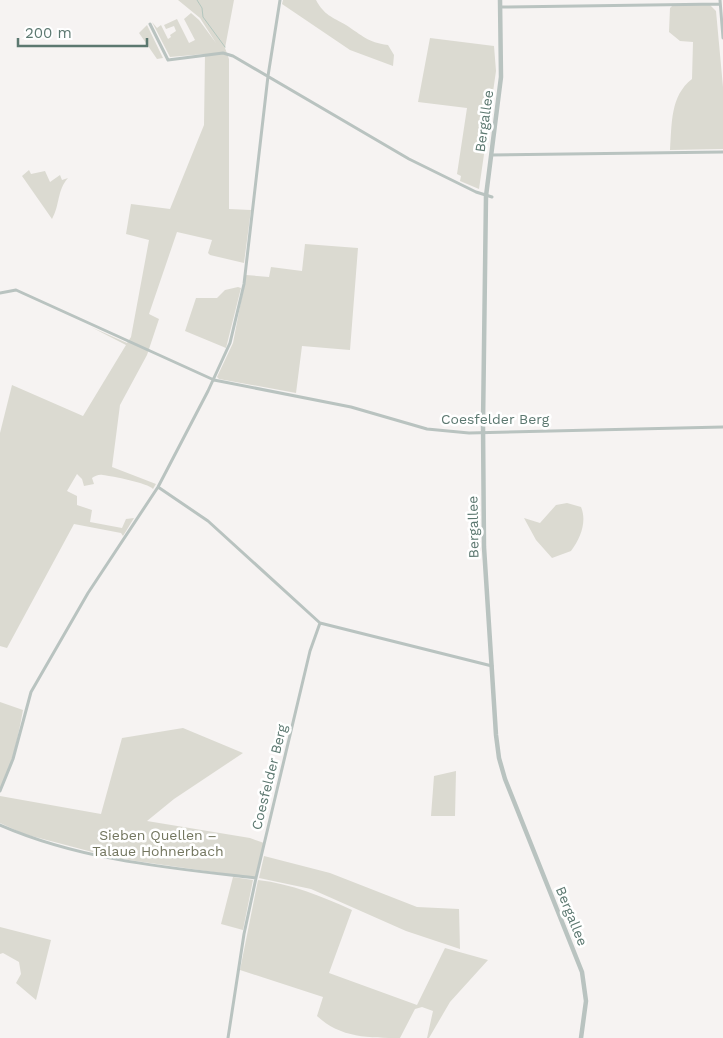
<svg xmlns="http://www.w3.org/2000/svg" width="723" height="1038" viewBox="0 0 723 1038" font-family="'Work Sans',sans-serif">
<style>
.green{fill:#dbdad1}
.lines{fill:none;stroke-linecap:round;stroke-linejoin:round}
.stream{stroke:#b3c6be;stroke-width:1}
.minor{stroke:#b9c3c0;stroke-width:3}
.tertiary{stroke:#b9c3c0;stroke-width:4.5}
.labels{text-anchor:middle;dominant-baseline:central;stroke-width:5;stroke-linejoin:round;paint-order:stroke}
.street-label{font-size:14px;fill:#5c7870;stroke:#fff}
.park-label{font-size:14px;fill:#73765f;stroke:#fff}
</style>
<rect width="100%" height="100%" fill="#f6f3f2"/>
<path class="green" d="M178,0H234L225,48L229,59V209L251,210L244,263L210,255L208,253L212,240L177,232L149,314L159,319L147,355L120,405L112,467L156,484L153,489C148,483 112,476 103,475C99,474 95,476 92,478L94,484L84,486L82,479L77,474L67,491L77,496V505L92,510L90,522L122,528L126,519L134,518L123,536L121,533L74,524L7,648L0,646V433L12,385L83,416L126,345L91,327L127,343L131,337L149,240L126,234L131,204L170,209L204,125L205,54L170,57L152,22L157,28L161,25L168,39L171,37L170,35L176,31L174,26L166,29L164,25L177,19L189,43L195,40L184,19L191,13L199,20L216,43L200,18Z
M283,0H316C324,15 332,17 346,25C363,36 367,42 388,45L394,55L393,66L350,50L282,4Z
M673,5H710L716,11L723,87V149L670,150C672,124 670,96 692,79L693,42L680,41L669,32L670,8Z
M147,25L163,58L157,59L139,33Z
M430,38L494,46L496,71L479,189L460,181L461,176L457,174L467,108L418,102Z
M29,170L31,174L45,171L50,182L60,175L62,180L68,178C57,190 60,205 52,219L22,176Z
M305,244L358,248L350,350L302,346L296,393L219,379L217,377L233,343L246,275L269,277L271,267L302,271Z
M238,287L241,288L226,348L185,331L196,298H217L225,290Z
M567,503L581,507C587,521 581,538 571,551L552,558L536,540L524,518L540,523L556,505Z
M0,702L23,710C18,737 13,764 0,788Z
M183,728L243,753L174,799L147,821L250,838L264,843L255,878L115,858L24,834L0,823V796L101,814L122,738Z
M456,771L455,816H431L434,776Z
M264,856L330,873L417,907L459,909L460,949L406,931L311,889L259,878Z
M233,877L253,880L243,930L221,924Z
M258,880C292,884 321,896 352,910L329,973L417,1005L445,948L488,960L450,1002L429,1038H427L433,1011L422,1007L415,1009L400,1038C370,1038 340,1038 317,1016L323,997L240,970Z
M0,927L51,940L36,1000L16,983L21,974L19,962L3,953L0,954Z"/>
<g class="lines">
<path class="stream" d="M197,0L202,8L203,17L225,47"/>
<path class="minor" d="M720,0L723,38
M501,7L720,4
M150,24L168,60L223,53L233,56L409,159L476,192L492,197
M491,155L723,152
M0,293L16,290L214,380L351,407L427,429L469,433L723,427
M158,487L208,521L320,623L492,666
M0,791L13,759L31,692L88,593L158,487L208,391L230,343L244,284L268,76L280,0
M0,825C80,860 169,868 256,878L244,934L228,1038
M256,878L310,651L320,623"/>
<path class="tertiary" d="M500,0L501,77L486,196L483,425L484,547L496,735L499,758L505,779L582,972L586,1001L581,1038"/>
</g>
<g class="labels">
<g class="street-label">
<text transform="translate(484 121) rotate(-82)">Bergallee</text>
<text x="495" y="419">Coesfelder Berg</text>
<text transform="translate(473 527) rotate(-91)">Bergallee</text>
<text transform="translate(269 777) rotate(-76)">Coesfelder Berg</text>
<text transform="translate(572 916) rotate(68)">Bergallee</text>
</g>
<g class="park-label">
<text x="158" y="835">Sieben Quellen –<tspan x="158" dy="16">Talaue Hohnerbach</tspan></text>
</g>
</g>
<path d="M18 38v8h129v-8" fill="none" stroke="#5c7870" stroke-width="2.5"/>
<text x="25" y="38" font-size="15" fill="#5c7870" stroke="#ffffff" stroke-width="4" paint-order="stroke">200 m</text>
</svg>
